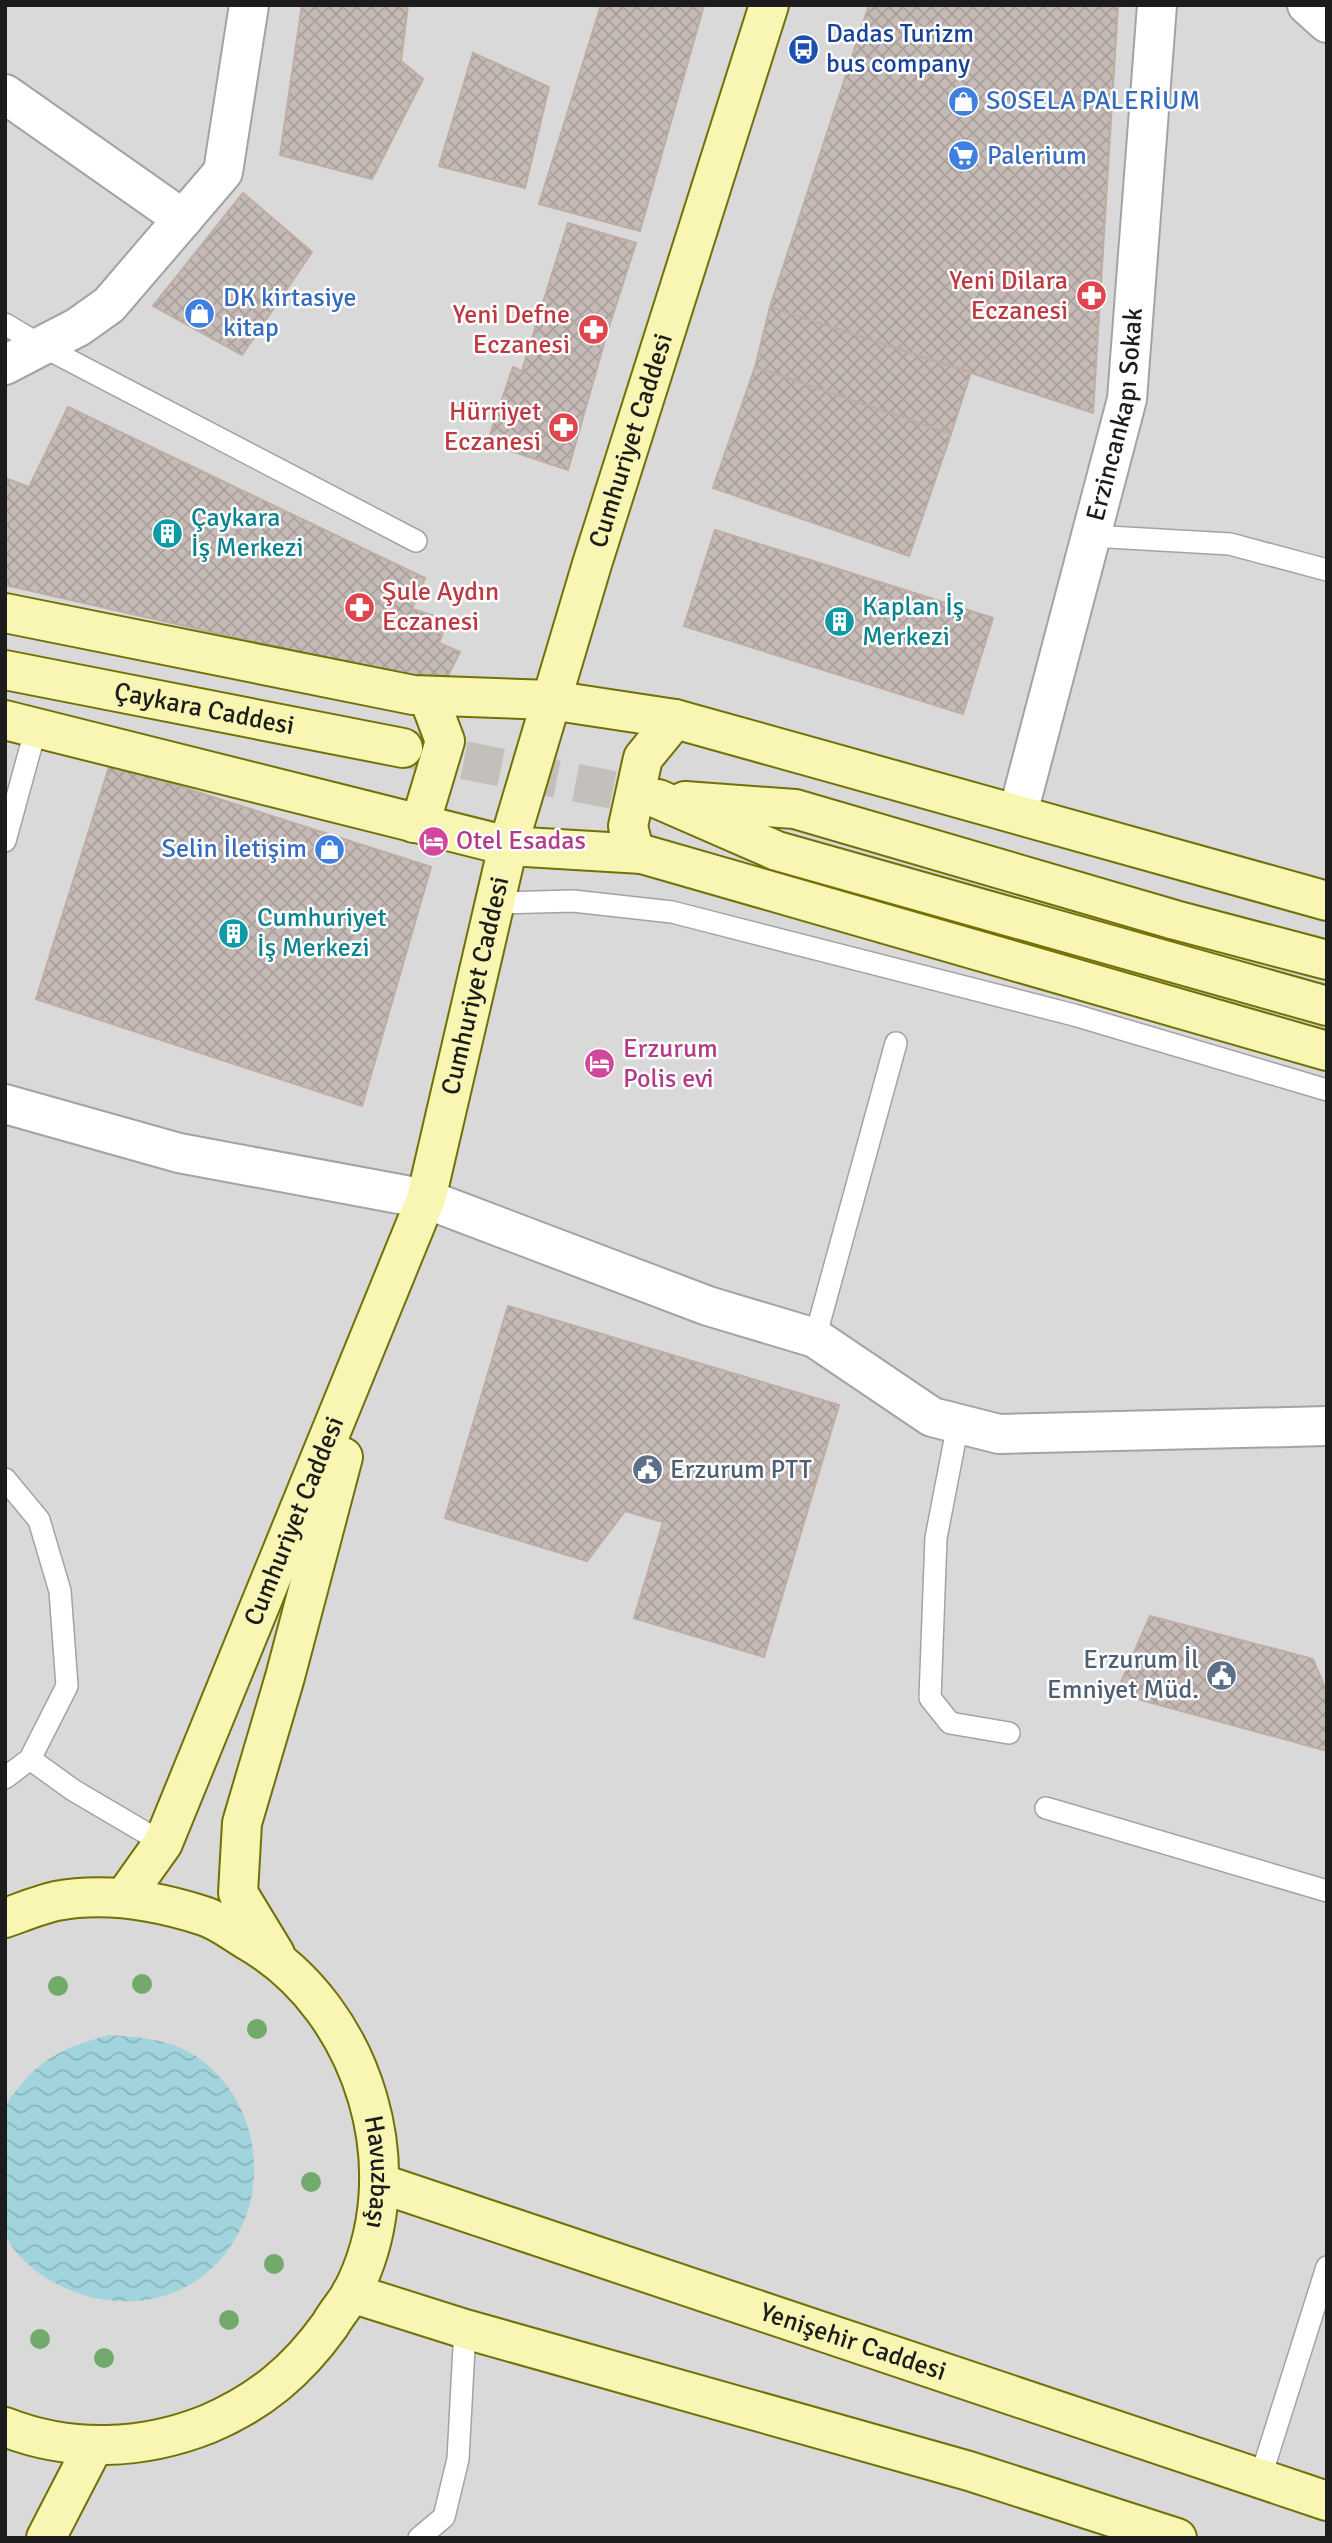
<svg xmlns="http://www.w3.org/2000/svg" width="1332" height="2543" viewBox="0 0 1332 2543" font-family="Signika,sans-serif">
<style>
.residential{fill:#dad9d9}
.water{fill:url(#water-waves)}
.building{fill:url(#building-cross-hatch);stroke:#bfada4;stroke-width:2}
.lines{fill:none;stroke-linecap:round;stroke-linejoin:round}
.secondary-tunnel{stroke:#c3bfba;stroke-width:38;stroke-dasharray:38 19;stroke-linecap:butt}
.service-casing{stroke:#a3a3a3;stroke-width:24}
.minor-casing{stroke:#a3a3a3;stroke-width:42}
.secondary-casing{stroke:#717105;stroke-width:42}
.service{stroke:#fff;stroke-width:21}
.minor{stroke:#fff;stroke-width:38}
.secondary{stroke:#f9f5b3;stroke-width:38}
.tree{fill:#72aa6b}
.labels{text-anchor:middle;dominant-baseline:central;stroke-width:5;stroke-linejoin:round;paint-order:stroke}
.transit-label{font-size:26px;fill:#164399;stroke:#fff;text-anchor:start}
.shop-label{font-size:26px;fill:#366cbe;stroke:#fff;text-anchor:start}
.health-label{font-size:26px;fill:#be3a42;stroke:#fff;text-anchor:end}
.street-label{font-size:26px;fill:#1c1c1c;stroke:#fff}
.culture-label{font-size:26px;fill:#0d838f;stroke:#fff;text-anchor:start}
.hotel-label{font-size:26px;fill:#b23c85;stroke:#fff;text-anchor:start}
.service-label{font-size:26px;fill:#4e5e75;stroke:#fff;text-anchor:start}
</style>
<defs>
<pattern id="water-waves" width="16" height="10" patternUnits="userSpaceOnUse" patternTransform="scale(1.75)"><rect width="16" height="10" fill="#a1d4dc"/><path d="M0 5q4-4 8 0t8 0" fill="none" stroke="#8ab5bc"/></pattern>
<pattern id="building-cross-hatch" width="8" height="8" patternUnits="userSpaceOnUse" patternTransform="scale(1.75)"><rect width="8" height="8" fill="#c5bab5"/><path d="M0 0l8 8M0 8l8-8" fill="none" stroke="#a99f9b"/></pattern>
</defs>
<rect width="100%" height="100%" fill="#ede8e1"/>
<path class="residential" d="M5,5H1327V2538H5Z"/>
<path class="water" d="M109,2035C139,2037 170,2039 196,2056C254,2096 270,2174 238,2234C199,2307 112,2319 46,2278C32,2269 12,2251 6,2236C0,2221 5,2194 5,2177C5,2155 2,2130 5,2108C6,2102 12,2096 16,2091C42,2056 69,2046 109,2035Z"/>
<path class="building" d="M302,5H408L401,61L423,79L372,179L280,155Z
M601,5H704L640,231L539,204Z
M869,5H1118L1093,413L770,307Z
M473,53L549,87L525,188L439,166Z
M243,193L312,252L242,355L153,306Z
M568,223L636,243L607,333L540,312Z
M770,307L971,372L951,434L755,367Z
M540,312L607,333L568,470L487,443L513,367L522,371Z
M755,367L951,434L909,556L713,488Z
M68,407L425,578L412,609L448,620L439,643L460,652L443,685L5,585V478L29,487Z
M715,530L993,618L963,714L684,626Z
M110,764L431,867L362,1106L36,999Z
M508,1306L839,1405L764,1657L634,1618L663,1522L625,1511L587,1561L445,1518Z
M1150,1616L1313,1659L1327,1692V1751L1116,1693Z"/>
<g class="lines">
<path class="secondary-tunnel" d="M408,749L658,799"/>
<defs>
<path id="service" d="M5,324L42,346L416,541
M1091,536L1230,544L1327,570
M5,841L36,728
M495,903L573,901L672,912L1074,1015L1327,1090
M815,1338L896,1043
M958,1424L936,1538L930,1698L950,1723L1009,1733
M5,1479L39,1520L60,1591L67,1686L30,1759L5,1778
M30,1759L73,1790L163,1843
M1046,1808L1327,1891
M1260,2479L1327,2267
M419,2538L444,2517L458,2459L465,2329"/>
<g id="minor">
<path d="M1307,5L1327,23"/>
<path d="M5,94L183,219"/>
<path d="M5,365L78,327L109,305L223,172L249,5"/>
<path id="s1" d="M1018,813L1127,399L1157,5"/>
<path d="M5,1104L179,1153L426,1199L708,1306L815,1338L932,1417L999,1434L1327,1426"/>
</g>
<g id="secondary">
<path d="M5,613L413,695L550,700L675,719L1327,901"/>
<path id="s2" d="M5,670L403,748"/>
<path d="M5,720L508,846L642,854L1327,1051"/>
<path d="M658,799L777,851L1327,1006"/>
<path d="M685,801L795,809L1175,920L1327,960"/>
<path d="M414,823L424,811L445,741L428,696"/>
<path d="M642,854L634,851L628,826L643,758L675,719"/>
<path id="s3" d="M124,1898L163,1843L426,1199L508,846L592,564L769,5"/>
<path id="s4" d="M5,1918C22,1912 39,1905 56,1901C104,1892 158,1901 204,1916C220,1921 236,1934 250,1942C365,2010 415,2173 351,2294C345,2304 336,2314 330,2325C297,2371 260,2402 208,2424C143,2450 71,2453 5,2427"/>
<path d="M275,1954L238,1893L242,1823L285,1677L343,1457"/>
<path id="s5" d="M379,2183L1327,2501"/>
<path d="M351,2293L465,2329L969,2471L1177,2538"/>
<path d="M46,2538L93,2447"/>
</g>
</defs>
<use href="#service" class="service-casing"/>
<use href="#minor" class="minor-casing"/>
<use href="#secondary" class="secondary-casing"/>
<use href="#service" class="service"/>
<use href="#minor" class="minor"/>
<use href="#secondary" class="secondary"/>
</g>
<g class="tree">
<circle cx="142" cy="1984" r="10"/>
<circle cx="58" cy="1986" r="10"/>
<circle cx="257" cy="2029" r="10"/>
<circle cx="311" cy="2182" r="10"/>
<circle cx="274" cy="2264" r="10"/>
<circle cx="229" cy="2320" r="10"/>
<circle cx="40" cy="2339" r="10"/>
<circle cx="104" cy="2358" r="10"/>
</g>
<defs>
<symbol id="bus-disc" viewBox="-11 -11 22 22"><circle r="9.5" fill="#1a4fb4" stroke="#fff"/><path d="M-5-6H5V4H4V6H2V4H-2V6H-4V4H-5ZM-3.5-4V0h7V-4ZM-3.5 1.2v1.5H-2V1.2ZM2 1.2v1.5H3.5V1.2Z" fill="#fff"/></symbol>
<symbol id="shop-disc" viewBox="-11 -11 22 22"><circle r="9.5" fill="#3f7fe0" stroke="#fff"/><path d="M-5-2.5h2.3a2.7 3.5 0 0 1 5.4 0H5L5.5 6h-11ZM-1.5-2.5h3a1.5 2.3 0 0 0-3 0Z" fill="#fff"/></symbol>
<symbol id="supermarket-disc" viewBox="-11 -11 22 22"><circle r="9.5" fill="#3f7fe0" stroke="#fff"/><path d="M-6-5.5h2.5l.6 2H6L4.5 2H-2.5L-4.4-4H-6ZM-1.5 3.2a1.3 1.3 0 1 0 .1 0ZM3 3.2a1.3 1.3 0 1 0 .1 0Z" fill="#fff"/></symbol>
<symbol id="pharmacy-disc" viewBox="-11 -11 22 22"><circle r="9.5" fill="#e0444e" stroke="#fff"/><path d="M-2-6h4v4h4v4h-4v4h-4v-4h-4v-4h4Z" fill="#fff"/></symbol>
<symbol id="building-disc" viewBox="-11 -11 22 22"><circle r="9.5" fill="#0f9aa8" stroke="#fff"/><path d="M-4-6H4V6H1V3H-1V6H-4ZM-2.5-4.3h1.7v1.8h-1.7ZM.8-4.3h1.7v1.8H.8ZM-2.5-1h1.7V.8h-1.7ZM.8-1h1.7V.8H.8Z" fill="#fff"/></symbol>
<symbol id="hotel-disc" viewBox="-11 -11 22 22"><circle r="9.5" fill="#d1479c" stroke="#fff"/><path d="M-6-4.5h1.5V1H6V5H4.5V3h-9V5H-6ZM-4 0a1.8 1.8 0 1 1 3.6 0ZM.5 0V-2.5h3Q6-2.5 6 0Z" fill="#fff"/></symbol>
<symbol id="civic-disc" viewBox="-11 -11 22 22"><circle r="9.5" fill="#5c6f8a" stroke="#fff"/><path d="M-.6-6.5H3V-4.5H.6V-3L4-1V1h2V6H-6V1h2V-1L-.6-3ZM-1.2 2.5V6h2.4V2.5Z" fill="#fff"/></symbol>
</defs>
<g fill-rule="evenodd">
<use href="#bus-disc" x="786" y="32" width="35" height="35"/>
<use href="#shop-disc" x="946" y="84" width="35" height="35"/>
<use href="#supermarket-disc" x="946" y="138" width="35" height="35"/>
<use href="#pharmacy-disc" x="1074" y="278" width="35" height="35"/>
<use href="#shop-disc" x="182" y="296" width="35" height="35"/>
<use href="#pharmacy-disc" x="576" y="312" width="35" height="35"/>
<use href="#pharmacy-disc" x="546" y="410" width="35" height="35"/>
<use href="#building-disc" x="150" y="516" width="35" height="35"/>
<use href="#pharmacy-disc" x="342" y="590" width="35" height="35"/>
<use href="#building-disc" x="822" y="604" width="35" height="35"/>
<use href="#hotel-disc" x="416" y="824" width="35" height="35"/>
<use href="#shop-disc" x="312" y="832" width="35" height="35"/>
<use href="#building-disc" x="216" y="916" width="35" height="35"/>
<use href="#hotel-disc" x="582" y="1046" width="35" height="35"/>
<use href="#civic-disc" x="630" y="1452" width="35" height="35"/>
<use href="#civic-disc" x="1204" y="1658" width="35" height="35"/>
</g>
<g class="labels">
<g class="transit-label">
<text x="826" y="34">Dadas Turizm<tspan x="826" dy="30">bus company</tspan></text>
</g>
<g class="shop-label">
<text x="986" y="101">SOSELA PALERİUM</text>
<text x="987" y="156">Palerium</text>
<text x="223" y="298">DK kirtasiye<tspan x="223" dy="30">kitap</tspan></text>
<text x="307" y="849" text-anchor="end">Selin İletişim</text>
</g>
<g class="health-label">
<text x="1068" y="281">Yeni Dilara<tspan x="1068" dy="30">Eczanesi</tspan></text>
<text x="570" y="315">Yeni Defne<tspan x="570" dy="30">Eczanesi</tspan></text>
<text x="541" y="412">Hürriyet<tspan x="541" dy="30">Eczanesi</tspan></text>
<text x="382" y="592" text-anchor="start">Şule Aydın<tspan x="382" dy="30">Eczanesi</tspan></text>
</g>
<g class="street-label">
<text stroke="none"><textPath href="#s1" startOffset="411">Erzincankapı Sokak</textPath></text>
<text stroke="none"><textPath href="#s3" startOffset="1549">Cumhuriyet Caddesi</textPath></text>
<text stroke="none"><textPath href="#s2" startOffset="203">Çaykara Caddesi</textPath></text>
<text stroke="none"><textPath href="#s3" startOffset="982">Cumhuriyet Caddesi</textPath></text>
<text stroke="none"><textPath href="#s3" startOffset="415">Cumhuriyet Caddesi</textPath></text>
<text stroke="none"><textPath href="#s4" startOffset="532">Havuzbaşı</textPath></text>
<text stroke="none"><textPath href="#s5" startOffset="500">Yenişehir Caddesi</textPath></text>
</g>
<g class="culture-label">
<text x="191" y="518">Çaykara<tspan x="191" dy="30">İş Merkezi</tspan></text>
<text x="862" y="607">Kaplan İş<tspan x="862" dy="30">Merkezi</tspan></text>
<text x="257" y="918">Cumhuriyet<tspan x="257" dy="30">İş Merkezi</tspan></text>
</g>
<g class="hotel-label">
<text x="456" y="841">Otel Esadas</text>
<text x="623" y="1049">Erzurum<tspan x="623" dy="30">Polis evi</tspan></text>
</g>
<g class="service-label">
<text x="670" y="1470">Erzurum PTT</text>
<text x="1199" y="1660" text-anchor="end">Erzurum İl<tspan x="1199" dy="30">Emniyet Müd.</tspan></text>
</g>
</g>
<rect width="1332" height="2543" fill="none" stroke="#1c1c1c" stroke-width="14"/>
</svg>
